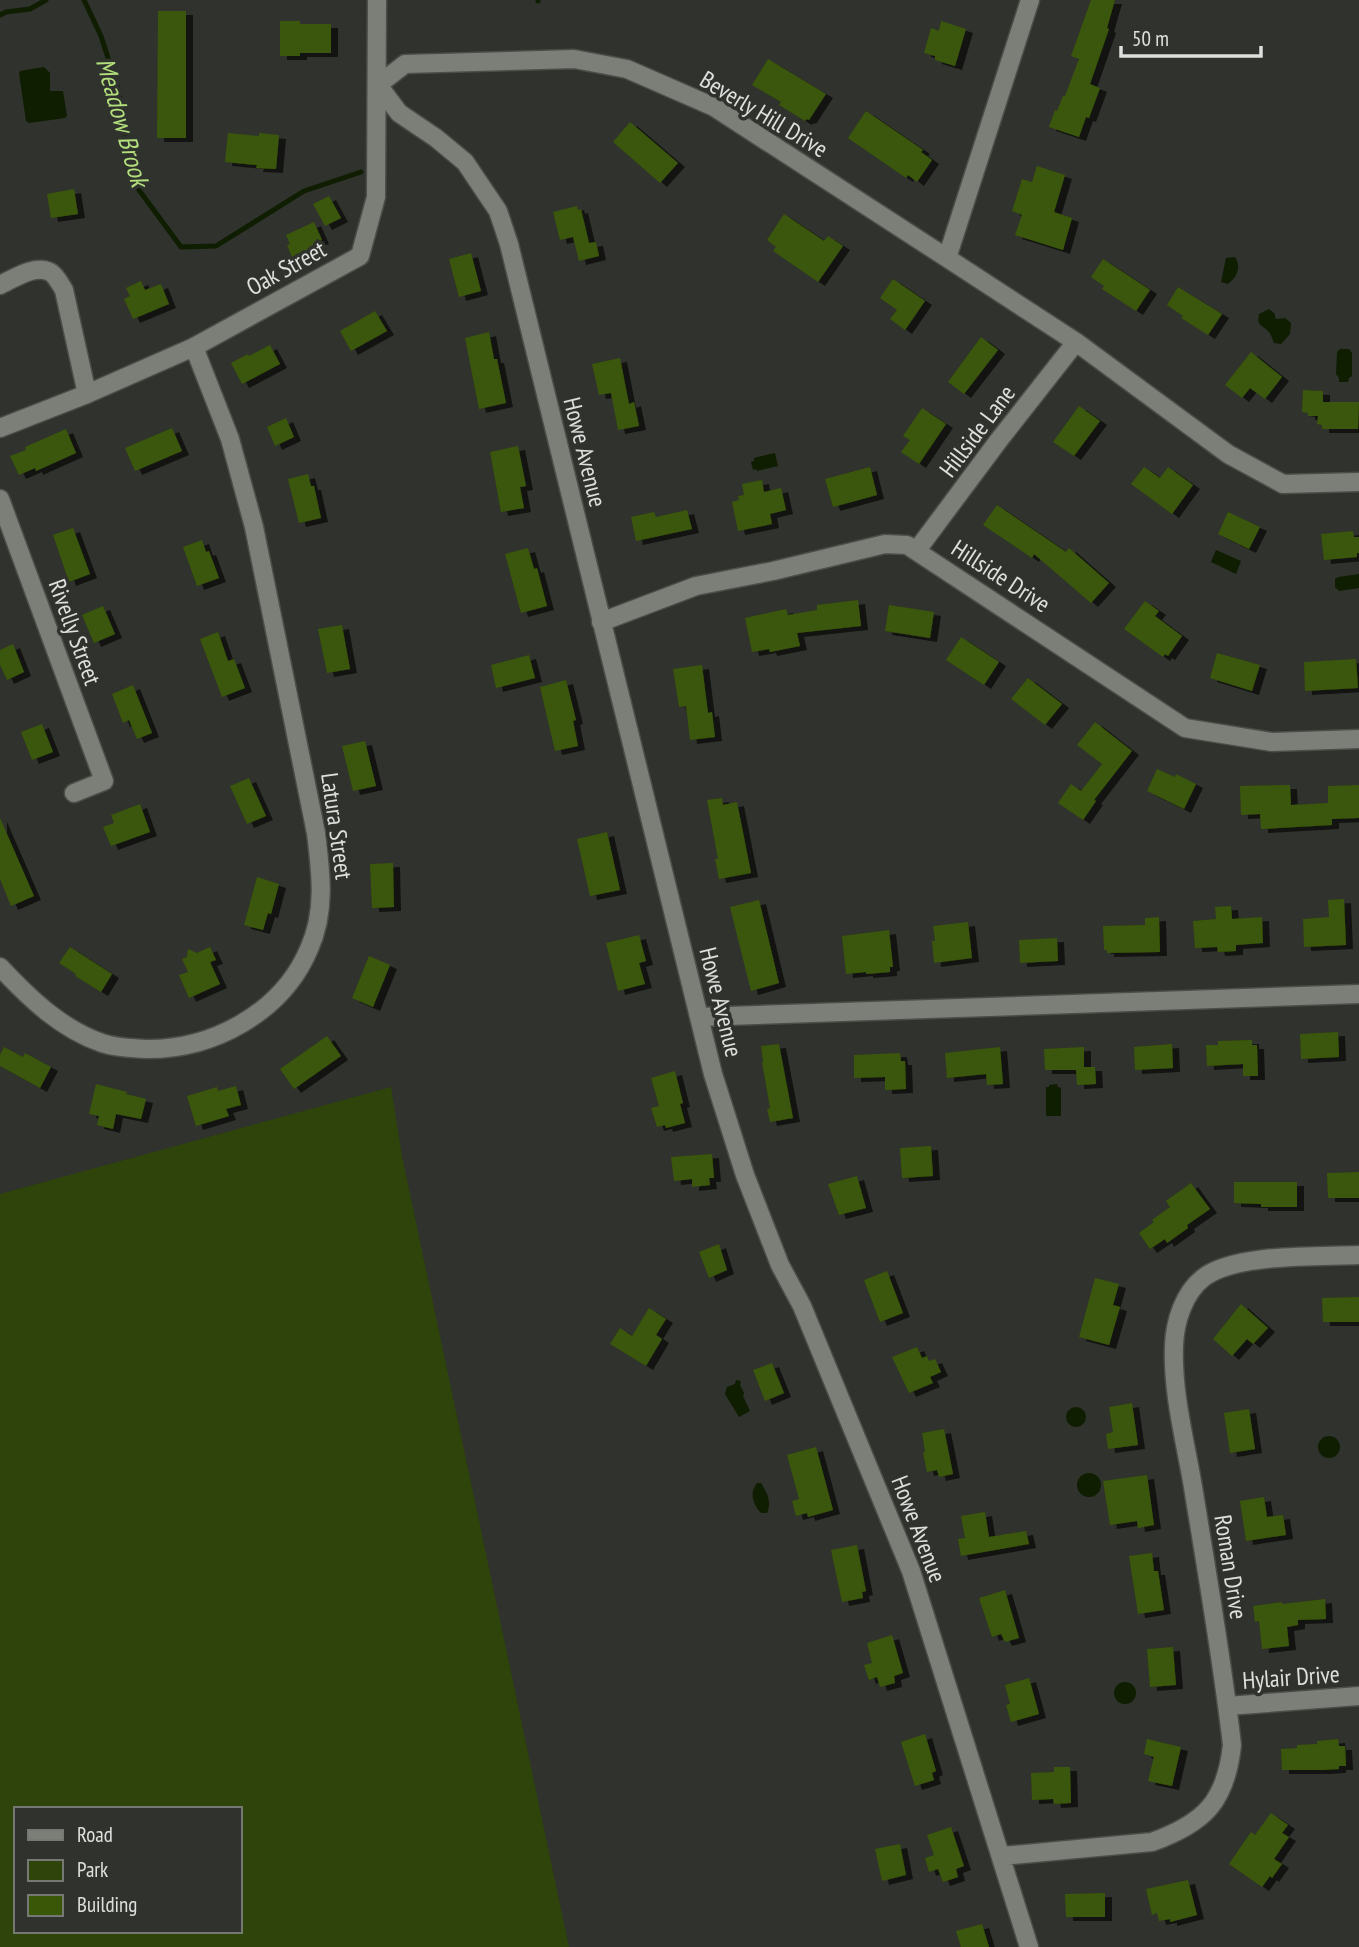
<svg xmlns="http://www.w3.org/2000/svg" width="1359" height="1947" viewBox="0 0 1359 1947" font-family="'PT Sans Narrow',sans-serif">
<style>
.green{fill:#2e440b;fill-rule:evenodd}
.water{fill:#0f1d00}
.lines{fill:none;stroke-linecap:round;stroke-linejoin:round}
.stream{stroke:#0f1d00;stroke-width:5}
.building{fill:#3a5708;filter:url(#shadow)}
.minor-casing{stroke:#4b4d49;stroke-width:21}
.tertiary-casing{stroke:#4b4d49;stroke-width:21}
.minor{stroke:#7c7f78;stroke-width:18}
.tertiary{stroke:#7c7f78;stroke-width:18}
.labels{text-anchor:middle;dominant-baseline:central;stroke-width:7;stroke-linejoin:round;paint-order:stroke}
.street-label{font-size:24px;fill:#dee0dd;stroke:#2f322d}
.water-label{font-size:26px;font-style:italic;fill:#b3df7c;stroke:#2f322d}
</style>
<defs>
<filter id="shadow"><feDropShadow dx="7" dy="4" stdDeviation="0" flood-color="#0009"/></filter>
</defs>
<rect width="100%" height="100%" fill="#2f322d"/>
<path class="green" d="M391,1087L402,1156L569,1947H0V1194ZM16,1809H240V1931H16Z"/>
<path class="water" d="M44,67L50,73V91H63L67,116L65,118L29,123L26,121L19,73L20,71Z
M1235,257C1242,268 1236,278 1228,284L1221,282L1226,258Z
M1269,309L1275,314V318L1277,319L1285,318L1291,323L1290,334L1281,344L1274,343C1272,339 1271,333 1267,330C1260,324 1257,325 1259,314Z
M1340,349H1349L1352,353V376L1349,378L1348,382H1339V378L1336,374L1337,352Z
M775,453L778,466L757,471L756,469L753,470L751,462L754,461V458Z
M1216,550L1241,561L1236,574L1211,562Z
M1359,574V588L1339,591L1335,587V579L1338,577Z
M1057,1084L1058,1087L1061,1088V1116H1046V1087H1049V1085Z
M736,1380L741,1381L740,1385L744,1393L743,1396L750,1411L739,1417L725,1394L727,1387L735,1384Z
M1066 1417a10 10 0 1 1 20 0a10 10 0 1 1-20 0Z
M1318 1447a11 11 0 1 1 22 0a11 11 0 1 1-22 0Z
M1077 1485a12 12 0 1 1 24 0a12 12 0 1 1-24 0Z
M757,1483H761C767,1493 772,1501 767,1513H761C753,1505 749,1493 757,1483Z
M1114 1693a11 11 0 1 1 22 0a11 11 0 1 1-22 0Z"/>
<g class="lines">
<path class="stream" d="M84,0L101,36L118,89L131,163L139,190L181,247L216,246L304,191L361,172
M538,1V0
M0,15L6,12L30,9L46,0"/>
</g>
<path class="building" d="M1091,0H1115L1107,28L1109,29L1090,84L1100,88L1089,118L1086,117L1079,137L1049,127L1055,110L1057,111L1063,96H1065L1079,59L1071,56Z
M158,11H186V138H157Z
M280,21H300V24H331V53H300V56H280Z
M941,21L966,29L955,66L935,60V56L924,53L931,28L939,31Z
M768,59L826,94L809,120L807,119L805,121L779,105L781,102L752,85Z
M866,111L923,150L921,152L932,160L917,182L908,175L906,178L848,138Z
M630,122L678,163L660,183L613,142Z
M228,133L259,136V133L279,135L276,169L256,168L257,165L225,162Z
M1037,166L1065,175L1054,212L1072,218L1063,250L1015,235L1022,215L1012,211L1022,179L1032,182Z
M74,189L78,214L51,218L47,194Z
M329,196L341,218L325,226L313,204Z
M577,206L578,210L581,209L589,243L596,242L599,256L579,261L573,237L560,240L553,212Z
M784,214L824,241L828,236L843,246L818,282L773,251L776,247L767,240Z
M314,222L322,240L317,242L322,253L304,262L301,257L293,260L287,245L290,244L286,235Z
M471,253L481,291L459,297L449,259Z
M1103,259L1150,290L1136,311L1102,289L1104,286L1091,277Z
M893,279L925,301L905,330L890,319L897,310L880,298Z
M141,281L145,290L161,284L169,304L133,319L124,299L130,296L126,288Z
M1178,287L1222,314L1208,335L1181,318L1183,316L1167,305Z
M375,311L387,331L351,351L340,331Z
M489,332L494,359H497L506,403L479,409L465,338Z
M981,337L998,350L964,394L948,382Z
M270,345L280,364L242,384L231,363L248,354L249,356Z
M1251,352L1282,377L1265,399L1250,388L1242,398L1225,385Z
M620,358L629,404L634,402L639,426L618,430L611,393L599,395L592,364Z
M1303,390L1323,391V402H1359L1358,429H1322V425L1317,424L1318,416H1308V413L1302,412Z
M1079,406L1100,421L1074,456L1053,442Z
M922,408L946,424L919,464L901,452L910,440L903,436Z
M286,418L294,437L275,446L267,427Z
M172,428L182,451L135,471L125,448Z
M66,429L76,453L36,471L35,468L19,475L10,456L26,450L25,447Z
M518,446L526,486L520,487L524,508L501,512L490,452Z
M870,467L877,495L833,507L825,479Z
M1144,467L1160,478L1168,467L1193,485L1172,514L1131,484Z
M308,474L311,486H314L321,518L299,523L288,479Z
M762,480L764,492L781,488L786,510L770,514L772,524L738,531L732,502L739,500L738,496L744,495L742,484Z
M997,505L1066,552L1069,548L1109,583L1091,603L1034,554L1032,558L983,525Z
M687,510L692,529L636,541L631,517L654,512L656,517Z
M1228,512L1260,527L1249,549L1218,534Z
M73,528L90,574L69,582L53,535Z
M1353,531L1354,537H1359V553H1357V557L1324,560L1321,534Z
M202,540L206,552L209,551L219,578L197,586L183,547Z
M528,548L534,569L537,568L547,606L521,613L505,554Z
M858,600L861,626L797,633L800,646L770,652L769,649L752,652L745,618L786,609L788,615L817,610V605Z
M1145,601L1159,611L1155,616L1182,636L1168,656L1165,654L1163,657L1124,629Z
M889,605L934,612L930,638L885,631Z
M103,606L115,634L94,643L82,615Z
M342,625L350,669L327,673L318,629Z
M218,632L228,661L234,659L245,688L222,697L200,639Z
M961,637L999,662L984,685L946,660Z
M13,644L24,672L7,680L0,665V650Z
M1217,653L1260,665L1252,691L1210,678Z
M529,655L535,678L496,688L491,665Z
M1356,659L1358,688L1305,691L1304,662Z
M702,665L708,713L712,712L715,737L690,740L686,706L679,707L673,669Z
M1028,678L1062,704L1045,725L1011,699Z
M566,680L576,720L573,721L578,746L555,751L540,687Z
M133,685L152,733L137,739L129,720L123,723L112,694Z
M1095,722L1132,751L1094,800L1096,801L1083,820L1058,803L1071,784L1081,791L1102,764L1077,745Z
M42,724L53,752L32,760L21,732Z
M365,741L376,786L353,791L342,746Z
M1157,769L1175,777L1176,774L1196,784L1184,809L1147,791Z
M249,778L266,816L247,824L230,786Z
M1290,785L1291,805L1328,803V786L1359,785V818L1332,819V825L1261,829L1260,814L1241,815L1240,786Z
M722,798L723,805L737,802L751,873L719,879L715,859H718L707,800Z
M140,804L150,832L111,846L103,827L114,823L111,815Z
M0,818L34,896L11,906L0,879Z
M607,832L620,890L590,896L577,839Z
M393,863L394,907L372,908L370,864Z
M257,877L279,884L271,914L268,913L263,930L244,925Z
M1344,899L1346,945L1304,947L1303,919L1329,917L1328,900Z
M759,900L779,983L751,991L730,907Z
M1231,906L1232,919L1262,917L1263,943L1236,945V951L1218,952L1217,947L1195,948L1193,921L1216,919L1215,907Z
M1159,917L1160,952L1107,953V950H1104L1103,926L1145,925V918Z
M968,922L972,958L934,963L932,941H935L933,926Z
M889,930L893,967H890V972L866,974V972L846,974L842,936Z
M639,935L646,961L639,963L645,984L618,991L606,943Z
M1057,938L1058,961L1020,963L1019,940Z
M70,947L112,974L101,992L75,976L76,974L59,963Z
M210,947L216,960L210,962L220,984L189,998L179,975L188,972L182,959L187,957L188,949L197,953Z
M369,956L390,965L373,1007L352,998Z
M1338,1032L1339,1057L1301,1059L1300,1034Z
M327,1036L341,1056L294,1089L280,1069Z
M1252,1040V1045H1257L1258,1076H1243V1064L1207,1066L1206,1045H1218V1041Z
M779,1044L793,1118L770,1122L767,1109L770,1108L762,1062H763L761,1046Z
M1172,1044L1173,1068L1135,1070L1134,1047Z
M4,1047L23,1057L25,1053L51,1067L40,1088L0,1066V1055Z
M1000,1047L1003,1084L987,1085L986,1074L947,1078L945,1053Z
M1084,1047V1067H1095L1096,1084L1077,1085L1076,1070H1045L1044,1049Z
M900,1053L901,1061H905L906,1089L885,1090V1077L854,1078V1055Z
M675,1071L683,1103L680,1104L685,1123L666,1128L665,1125L657,1127L651,1108L659,1106L651,1078Z
M96,1084L127,1092L126,1094L146,1099L141,1119L116,1114L113,1129L97,1125L99,1116L89,1114Z
M236,1086L241,1105L226,1109L229,1116L196,1126L187,1096L217,1087L218,1091Z
M931,1146L933,1176L902,1178L900,1148Z
M712,1154L714,1178H709L710,1185L692,1187V1179L674,1181L671,1157Z
M1359,1172V1198H1328L1327,1173Z
M857,1176L866,1208L839,1215L828,1184Z
M1234,1182H1297V1207H1261V1204L1234,1203Z
M1191,1183L1210,1209L1187,1225L1188,1228L1167,1243L1165,1239L1150,1249L1139,1233L1154,1222L1152,1220L1170,1207L1166,1201Z
M719,1244L727,1270L709,1278L699,1252Z
M887,1271L903,1313L880,1322L864,1280Z
M1095,1278L1119,1284L1113,1305L1120,1307L1109,1345L1079,1337Z
M1359,1297V1322H1323L1322,1298Z
M1241,1304L1268,1328L1253,1344L1247,1339L1232,1356L1213,1339Z
M649,1308L666,1319L656,1335L662,1339L646,1366L610,1344L620,1328L632,1336Z
M917,1347L922,1358L927,1356L929,1361L935,1359L941,1372L930,1377L933,1383L909,1393L892,1357Z
M772,1363L784,1393L765,1401L753,1370Z
M1132,1403L1138,1445L1108,1449L1106,1434L1113,1432L1109,1407Z
M1249,1409L1255,1449L1230,1453L1224,1413Z
M944,1429L953,1474L939,1477L937,1470L927,1472L923,1453L925,1452L922,1433Z
M816,1447L833,1510L808,1517L807,1513L796,1516L792,1501L799,1499L787,1455Z
M1147,1475L1154,1525L1138,1528L1137,1521L1110,1525L1103,1481Z
M1264,1497L1267,1517L1283,1515L1286,1535L1246,1541L1240,1501Z
M985,1512L989,1537L1026,1531L1029,1544L961,1556L958,1539L965,1538L961,1516Z
M857,1545L866,1591L862,1592L863,1598L842,1602L831,1550Z
M1152,1553L1154,1571H1158L1164,1610L1138,1614L1129,1556Z
M1005,1590L1019,1638L1005,1642L1001,1634L992,1637L979,1598Z
M1325,1599L1326,1619L1298,1620V1625L1287,1627L1289,1646L1262,1649L1259,1621L1255,1622L1253,1606L1282,1602V1604Z
M892,1635L903,1673L894,1676L895,1683L880,1687L877,1677L869,1680L864,1665L872,1663L867,1643Z
M1173,1647L1176,1685L1150,1687L1147,1649Z
M1029,1678L1039,1714L1011,1722L1006,1705L1010,1704L1005,1685Z
M925,1734L936,1771L932,1773L934,1780L915,1786L901,1742Z
M1147,1739L1181,1747L1172,1786L1148,1781L1154,1757L1144,1754Z
M1338,1739L1339,1746H1345L1346,1766H1339V1769L1323,1770H1282L1281,1749L1297,1748V1745L1317,1744V1741Z
M1054,1767H1070L1071,1803L1054,1804L1053,1799L1032,1800L1031,1773L1054,1772Z
M1271,1813L1288,1825L1282,1833L1289,1837L1274,1859L1282,1864L1272,1878L1270,1876L1262,1887L1229,1864L1251,1832L1255,1835Z
M951,1827L964,1866L956,1869L958,1877L943,1882L938,1869L929,1872L925,1858L934,1855L927,1835Z
M900,1844L906,1875L882,1881L875,1849Z
M1188,1880L1197,1915L1170,1922V1919L1159,1921L1157,1913L1152,1915L1146,1889Z
M1105,1893V1917H1066L1065,1894Z
M982,1924L989,1947H961L956,1931Z"/>
<g class="lines">
<defs>
<path id="minor" d="M1030,0L947,258L1076,342L1228,454L1283,484L1359,482
M947,258L714,107L627,69L574,59L405,64L378,85L399,113L436,138L465,162L498,211L509,244L713,1074L745,1175L780,1265L802,1306L911,1571L1029,1947
M0,285C13,279 35,264 50,272C56,275 60,284 64,290L87,394
M0,499L104,781L74,793
M917,550L999,440L1076,342
M601,622L696,586L773,571L885,544L907,545L1185,728L1272,742L1359,739
M0,967C29,998 61,1029 102,1043C116,1048 131,1048 145,1049C212,1050 282,1013 309,949C326,912 321,873 316,833L254,527L230,439L194,347
M699,1017L1359,994
M1228,1706L1359,1696
M1002,1856L1152,1842C1205,1823 1226,1801 1232,1745C1222,1658 1207,1573 1193,1487C1185,1440 1172,1392 1174,1345C1175,1321 1184,1293 1203,1278C1235,1253 1318,1257 1359,1255"/>
<path id="tertiary" d="M0,428L87,394L194,347L360,256L376,197L377,0"/>
</defs>
<use href="#minor" class="minor-casing"/>
<use href="#tertiary" class="tertiary-casing"/>
<use href="#minor" class="minor"/>
<use href="#tertiary" class="tertiary"/>
</g>
<g class="labels">
<g class="street-label">
<text transform="translate(764 114) rotate(31)">Beverly Hill Drive</text>
<text transform="translate(286 268) rotate(-29)">Oak Street</text>
<text transform="translate(977 431) rotate(-53)">Hillside Lane</text>
<text transform="translate(585 452) rotate(76)">Howe Avenue</text>
<text transform="translate(1001 576) rotate(33)">Hillside Drive</text>
<text transform="translate(75 632) rotate(70)">Rivelly Street</text>
<text transform="translate(337 826) rotate(82)">Latura Street</text>
<text transform="translate(721 1002) rotate(76)">Howe Avenue</text>
<text transform="translate(919 1529) rotate(69)">Howe Avenue</text>
<text transform="translate(1231 1567) rotate(81)">Roman Drive</text>
<text transform="translate(1291 1677) rotate(-4)">Hylair Drive</text>
</g>
<g class="water-label">
<text transform="translate(123 122) rotate(74)">Meadow Brook</text>
</g>
</g>
<rect x="14" y="1807" width="228" height="126" fill="#2f322d" stroke="#757873" stroke-width="2"/>
<rect x="28" y="1830" width="35" height="10" fill="#7c7f78" stroke="#757873" stroke-width="2"/>
<text x="77" y="1842" font-size="21" fill="#dee0dd">Road</text>
<rect x="28" y="1860" width="35" height="21" fill="#2e440b" stroke="#757873" stroke-width="2"/>
<text x="77" y="1877" font-size="21" fill="#dee0dd">Park</text>
<rect x="28" y="1895" width="35" height="21" fill="#3a5708" stroke="#757873" stroke-width="2"/>
<text x="77" y="1912" font-size="21" fill="#dee0dd">Building</text>
<path d="M1121 46v10h140v-10" fill="none" stroke="#dee0dd" stroke-width="3.5"/>
<text x="1132" y="46" font-size="21" fill="#dee0dd" stroke="#2f322d" stroke-width="5" paint-order="stroke">50 m</text>
</svg>
